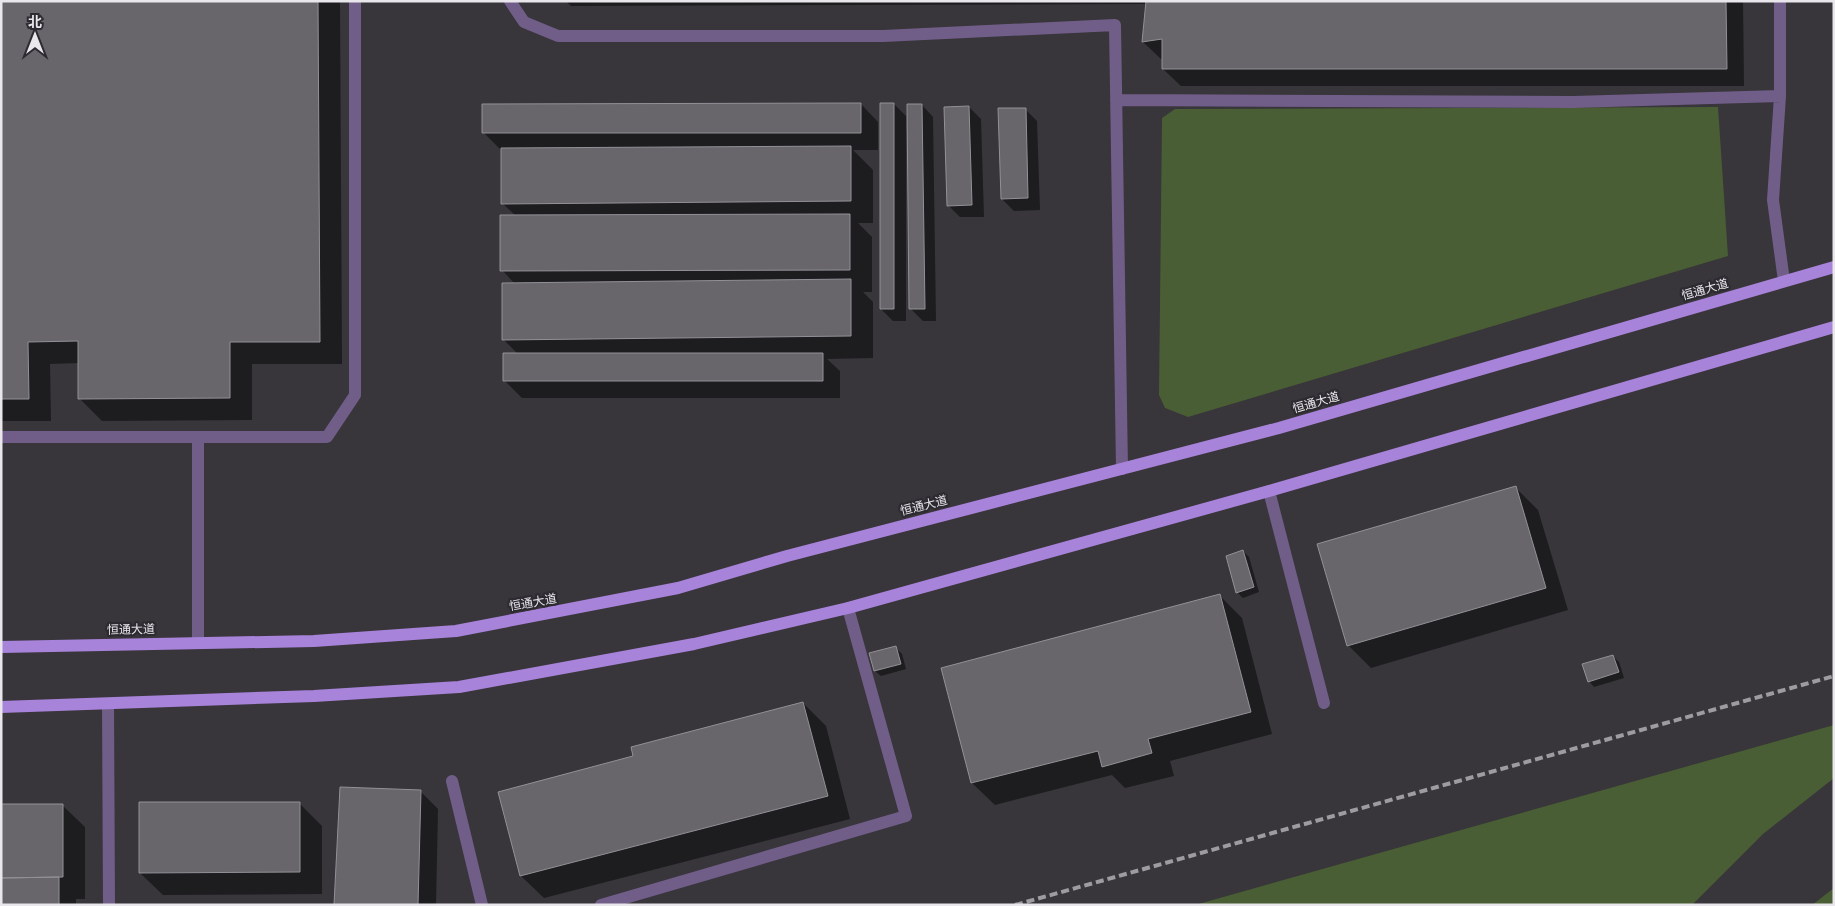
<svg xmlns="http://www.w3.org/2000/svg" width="1835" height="906" viewBox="0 0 1835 906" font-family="Signika,'Noto Sans SC',sans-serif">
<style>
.green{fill:#495e34}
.shadow{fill:#0007}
.building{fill:#68656b;stroke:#939197}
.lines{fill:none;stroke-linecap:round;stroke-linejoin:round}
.minor{stroke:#705e89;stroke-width:12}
.major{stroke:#a883da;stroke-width:12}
.rail{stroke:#9e9ca0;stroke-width:4;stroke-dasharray:8 4;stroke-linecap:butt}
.labels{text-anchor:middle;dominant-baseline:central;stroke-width:4.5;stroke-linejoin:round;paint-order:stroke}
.street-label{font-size:12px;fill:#e9e7eb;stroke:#2d2b31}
</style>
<rect width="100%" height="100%" fill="#38353b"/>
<path class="green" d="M1718,107L1728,256L1188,417L1165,408L1159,395L1162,118L1175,109Z
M1834,725V778L1763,834L1692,905H1195Z
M1834,888V905H1812Z"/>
<path class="shadow" d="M1,1H340L342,364H252V420L102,421L79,398V363L50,364L51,421H1Z
M566,1H1743L1744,86H1181L1163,69V59H1161L1143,42L1147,4L571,6Z
M861,104L878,122V150H853L873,170V223H858L872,237V292H863L873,302V358L827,359L840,371V398H522L504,380L518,354L504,340L515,284L502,270L516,216L502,203L501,150L484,133Z
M894,104L906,116V321H893L881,309Z
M922,105L933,117L936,321H923L911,309Z
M969,107L981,119L984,217H960L948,205Z
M1025,109L1037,121L1040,210L1014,211L1002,199Z
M1515,487L1538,510L1568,610L1371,668L1348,645Z
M1243,551L1249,557L1259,592L1243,598L1237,592Z
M1220,596L1242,618L1272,734L1170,761L1174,776L1125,788L1112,775L995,805L972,783L942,668Z
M896,648L902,654L906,669L881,676L875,671L871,654Z
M1613,656L1619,662L1624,678L1594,687L1589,681Z
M803,703L826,726L850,819L544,898L521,876L634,756Z
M420,791L438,809L436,905H335Z
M299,803L322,826V894L163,895L140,873Z
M62,805L85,827V899H76V905H1Z"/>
<path class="building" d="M1,1H318L320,342H230V398L78,399V341L28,342L29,399H1Z
M1146,1H1726L1727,69H1162V39L1142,42Z
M861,103V133H482V104Z
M880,103H894V309H880Z
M907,104H922L925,309H909Z
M969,106L972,205L947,206L944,107Z
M998,108H1026L1028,198L1001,199Z
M851,146V201L501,204V148Z
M850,214V270L500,271V215Z
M851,279V336L502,340V283Z
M503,353H823V381H503Z
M1516,486L1546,588L1347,646L1317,544Z
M1243,550L1254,587L1236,593L1226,556Z
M1220,594L1251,712L1148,739L1152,753L1102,767L1098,751L971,783L941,668Z
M896,646L901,664L874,671L869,653Z
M1613,655L1619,672L1588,682L1582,664Z
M803,702L828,796L520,876L498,792L633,756L631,747Z
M340,787L421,790L418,905H334Z
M139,802H300V872L139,873Z
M1,804H63V877L1,878Z
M59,877V905H1V878Z"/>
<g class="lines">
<path class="minor" d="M510,1L524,22L558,36H883L1115,25L1122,469
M1780,1V96L1773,200L1784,281
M1116,100L1573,102L1780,96
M1,437H327L355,395V1
M198,437V643
M1269,491L1324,703
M108,704L109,905
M452,781L482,905
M601,905L906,816L848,608"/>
<path class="major" d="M1,647L314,641L456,631L678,588L787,556L1279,428L1834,267
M1,707L314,696L459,687L694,644L848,608L1269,491L1834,327"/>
<path class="rail" d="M1015,905L1834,676"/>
</g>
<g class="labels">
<g class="street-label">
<text transform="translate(1705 290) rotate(-16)">恒通大道</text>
<text transform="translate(1316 403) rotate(-16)">恒通大道</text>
<text transform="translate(924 506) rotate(-14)">恒通大道</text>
<text transform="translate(533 603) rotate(-10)">恒通大道</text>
<text transform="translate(131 630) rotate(-1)">恒通大道</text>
</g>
</g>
<rect width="1835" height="906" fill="none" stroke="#e9e7eb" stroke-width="5"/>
<g transform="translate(35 35)" stroke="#2d2b31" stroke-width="4" paint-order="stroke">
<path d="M0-4L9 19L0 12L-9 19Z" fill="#e9e7eb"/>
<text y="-8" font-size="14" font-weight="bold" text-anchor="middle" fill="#e9e7eb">北</text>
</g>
</svg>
